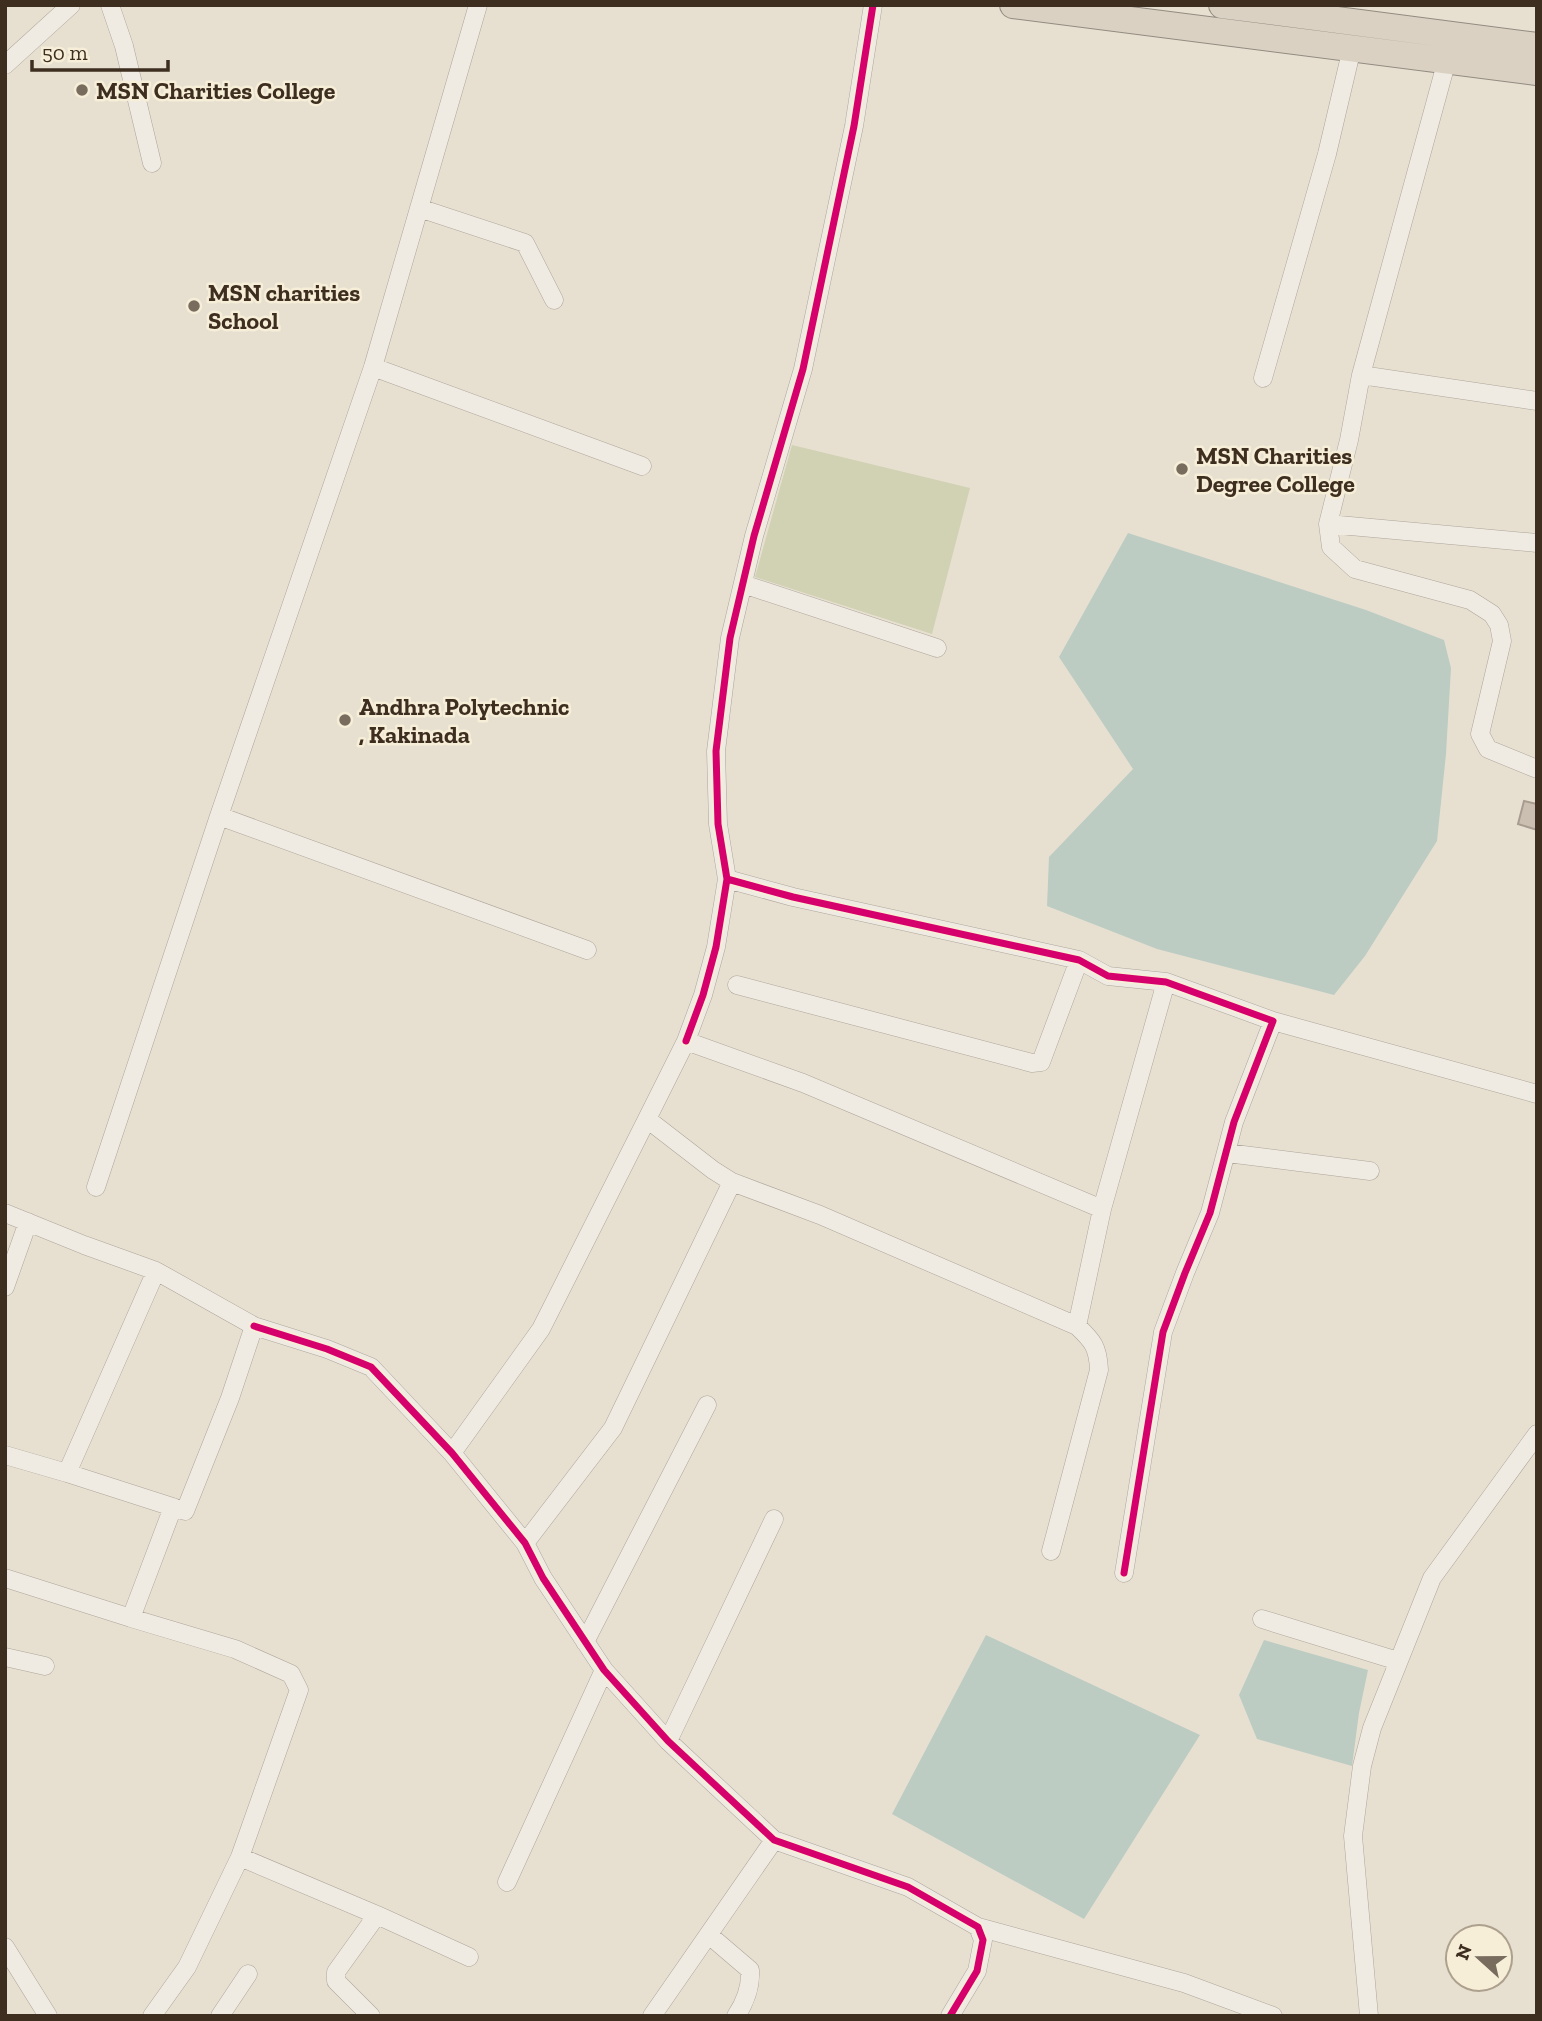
<svg xmlns="http://www.w3.org/2000/svg" width="1542" height="2021" viewBox="0 0 1542 2021" font-family="'Zilla Slab',serif">
<style>
.cemetery{fill:#d1d1b3}
.water{fill:#bcccc2}
.building{fill:#cbbfb2;stroke:#a89c90;stroke-width:2}
.lines{fill:none;stroke-linecap:round;stroke-linejoin:round}
.minor-casing{stroke:#ada599;stroke-width:19}
.highway-casing{stroke:#928b80;stroke-width:28}
.minor{stroke:#efebe3;stroke-width:18}
.highway{stroke:#dad1c2;stroke-width:26}
.cycleway-casing{stroke:#f7eed8;stroke-width:11}
.cycleway{stroke:#d6006c;stroke-width:7}
.poi-dot{fill:#786c5e;stroke:#f7eed8;stroke-width:2.5}
.labels{text-anchor:middle;dominant-baseline:central;stroke-width:5;stroke-linejoin:round;paint-order:stroke}
.poi-label{font-size:24px;font-weight:bold;fill:#3d2e20;stroke:#f7eed8;text-anchor:start}
</style>
<rect width="100%" height="100%" fill="#e7e0d1"/>
<path class="cemetery" d="M792,445L970,488L932,634L755,577Z"/>
<path class="water" d="M1128,533L1366,610L1444,640L1451,668L1446,754L1437,841L1365,956L1334,995L1157,949L1047,906L1049,857L1133,769L1059,657Z
M986,1635L1200,1735L1084,1919L892,1814Z
M1264,1640L1368,1670L1359,1713L1352,1766L1257,1739L1239,1695Z"/>
<path class="building" d="M1524,801L1537,804V830L1518,824Z"/>
<g class="lines">
<defs>
<path id="minor" d="M110,5L124,46L152,163
M1447,60L1361,375L1349,440L1328,524L1331,547L1355,569L1470,600L1492,614L1499,625L1502,641L1480,734L1488,749L1537,769
M5,65L71,5
M419,208L525,243L554,300
M373,367L642,466
M1361,375L1537,401
M1263,378L1327,154L1352,48
M1328,524L1537,543
M743,584L937,648
M219,816L587,950
M727,879L718,824L716,751L730,638L754,536L803,369L854,126L873,5
M737,985L1032,1063L1041,1062L1079,960
M1273,1021L1537,1094
M686,1041L703,995L716,947L727,879L793,897L1079,960L1108,976L1166,982L1273,1021L1234,1122L1210,1213L1185,1273L1163,1332L1124,1573
M647,1119L686,1041L803,1083L1102,1209L1077,1326L820,1215L732,1182
M1227,1153L1370,1171
M96,1187L219,816L373,367L478,5
M1102,1209L1166,982
M5,1213L84,1245L156,1271L67,1473L5,1455
M5,1287L28,1222
M254,1326L327,1349L371,1367L452,1453L525,1543L543,1578L604,1670L668,1741L774,1840L908,1887L978,1927L983,1940L977,1971L950,2016
M452,1453L541,1329L647,1119L713,1170L732,1182L613,1428L525,1543
M67,1473L185,1511L230,1398L254,1326L156,1271
M1051,1551L1099,1370C1098,1347 1093,1341 1077,1326
M5,1578L131,1618L173,1507
M131,1618L235,1649L291,1674L299,1690L240,1857L187,1967L152,2016
M1262,1619L1398,1661
M585,1642L707,1405
M5,1657L45,1666
M668,1741L774,1519
M240,1857L377,1915L469,1957
M507,1882L604,1670
M978,1927L1184,1983L1273,2016
M709,1935L750,1970C751,1987 746,2001 736,2016
M5,1947L48,2016
M220,2016L248,1974
M371,2016L336,1981V1972L377,1915
M652,2016L774,1840
M1369,2016L1353,1836L1362,1766L1372,1728L1432,1578L1537,1434"/>
<path id="highway" d="M1013,5L1537,72
M1222,5L1537,46"/>
</defs>
<use href="#minor" class="minor-casing"/>
<use href="#highway" class="highway-casing"/>
<use href="#minor" class="minor"/>
<use href="#highway" class="highway"/>
<defs>
<path id="cycleway" d="M727,879L718,824L716,751L730,638L754,536L803,369L854,126L873,5
M686,1041L703,995L716,947L727,879L793,897L1079,960L1108,976L1166,982L1273,1021L1234,1122L1210,1213L1185,1273L1163,1332L1124,1573
M254,1326L327,1349L371,1367L452,1453L525,1543L543,1578L604,1670L668,1741L774,1840L908,1887L978,1927L983,1940L977,1971L950,2016"/>
</defs>
<use href="#cycleway" class="cycleway-casing"/>
<use href="#cycleway" class="cycleway"/>
</g>
<g class="poi-dot">
<circle cx="82" cy="90" r="7"/>
<circle cx="194" cy="306" r="7"/>
<circle cx="1182" cy="469" r="7"/>
<circle cx="345" cy="720" r="7"/>
</g>
<g class="labels">
<g class="poi-label">
<text x="96" y="90">MSN Charities College</text>
<text x="208" y="292">MSN charities<tspan x="208" dy="28">School</tspan></text>
<text x="1196" y="455">MSN Charities<tspan x="1196" dy="28">Degree College</tspan></text>
<text x="359" y="706">Andhra Polytechnic<tspan x="359" dy="28">, Kakinada</tspan></text>
</g>
</g>
<rect width="1542" height="2021" fill="none" stroke="#3d2e20" stroke-width="14"/>
<g transform="translate(1479 1958) rotate(291)"><circle r="33" fill="#f7eed8" stroke="#ada18e" stroke-width="2"/>
<path d="M0-5L12 26L0 18L-12 26Z" fill="#786c5e"/>
<text y="-10" font-size="19" font-weight="bold" text-anchor="middle" fill="#3d2e20">N</text>
</g>
<path d="M32 60v10h136v-10" fill="none" stroke="#3d2e20" stroke-width="3.5"/>
<text x="42" y="60" font-size="21" fill="#3d2e20" stroke="#f7eed8" stroke-width="5" paint-order="stroke">50 m</text>
</svg>
